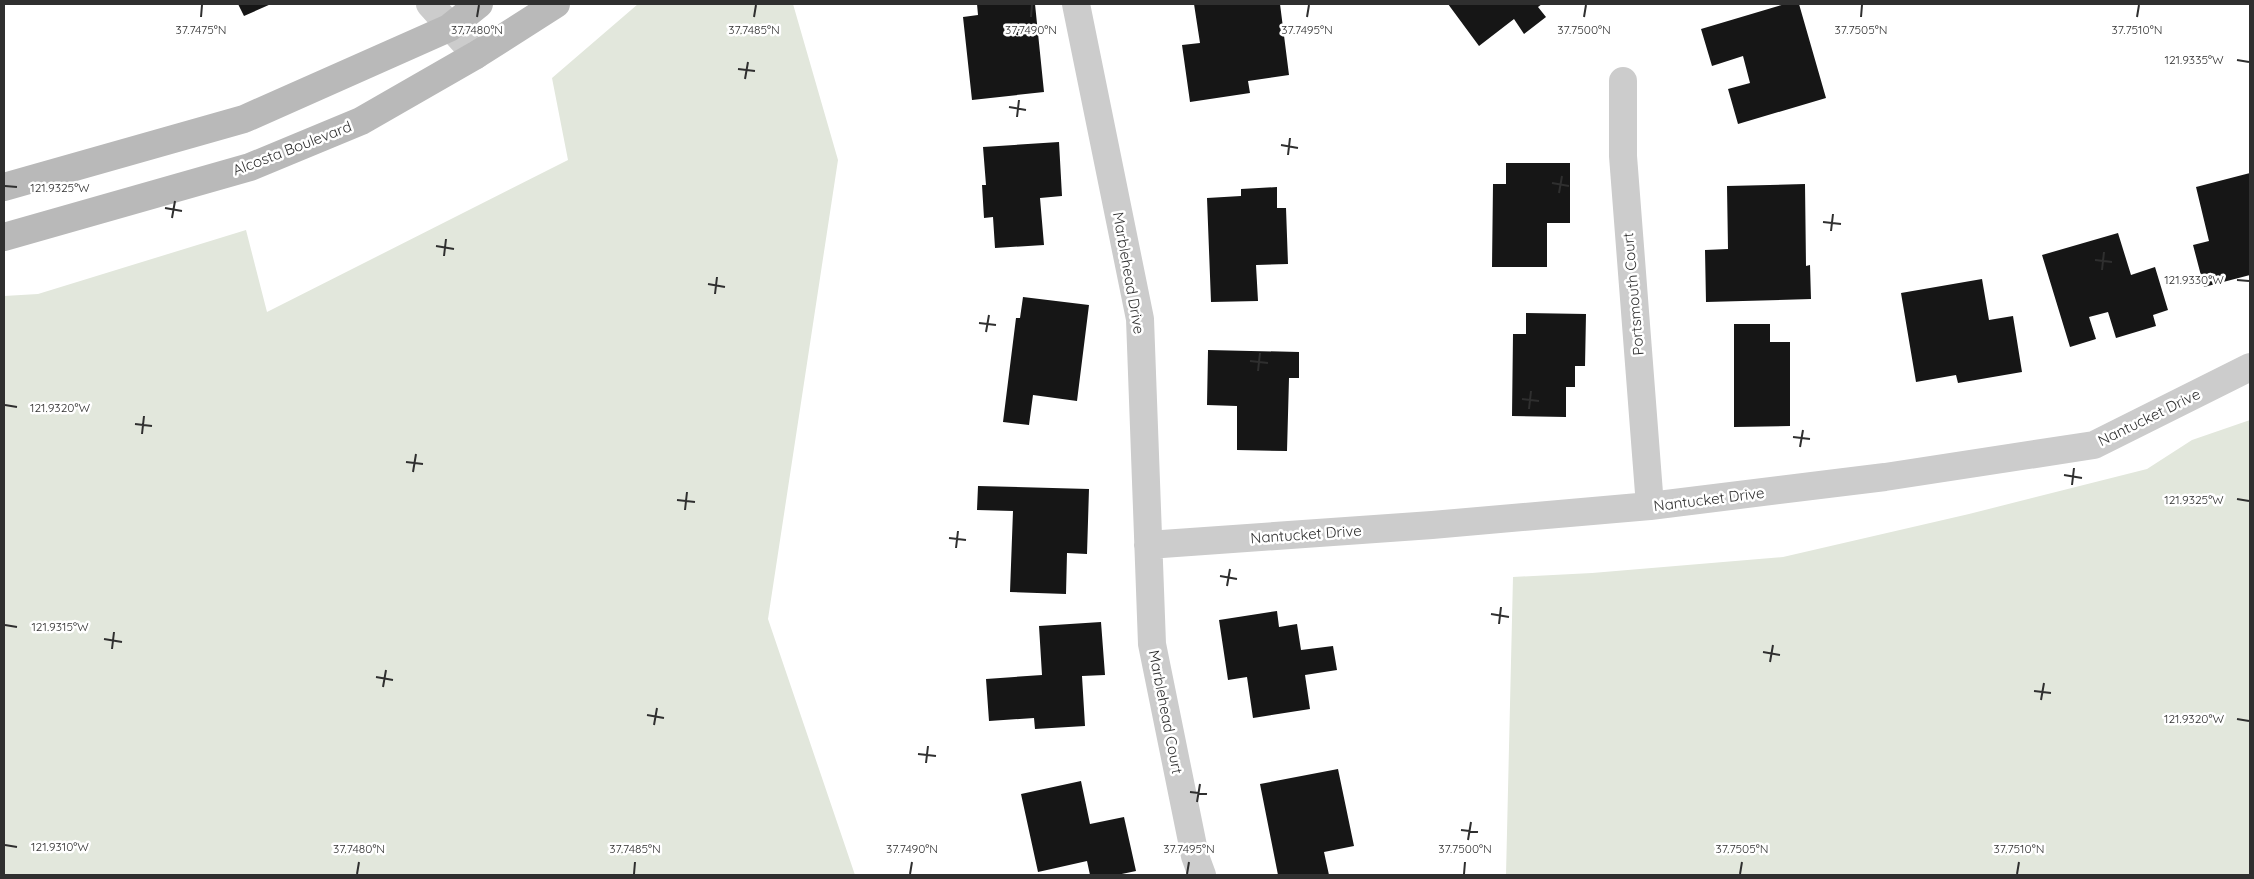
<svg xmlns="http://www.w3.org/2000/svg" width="2254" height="879" viewBox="0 0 2254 879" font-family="Quicksand,sans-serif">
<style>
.green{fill:#e2e7dc}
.building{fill:#161616}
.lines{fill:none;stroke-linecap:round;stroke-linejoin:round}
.minor{stroke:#ccc;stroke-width:28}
.secondary{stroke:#b9b9b9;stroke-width:28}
.ticks{fill:none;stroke:#2f2f2f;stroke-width:2}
.labels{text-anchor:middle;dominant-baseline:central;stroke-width:5;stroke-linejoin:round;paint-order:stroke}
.street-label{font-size:15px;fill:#2f2f2f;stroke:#fff}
.ticks-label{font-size:12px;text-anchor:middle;fill:#2f2f2f;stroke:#fff;stroke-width:5;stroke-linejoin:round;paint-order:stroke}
</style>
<rect width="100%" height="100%" fill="#fff"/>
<path class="green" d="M638,4H793L838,160L768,619L855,875H4V296L38,294L246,230L267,312L568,160L552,78Z
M2250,420V875H1506L1513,577L1592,573L1783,557L1969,514L2147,469L2192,440Z"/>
<path class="building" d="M238,4H271L244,16Z
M977,4H1035L1044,92L972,100L963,17L978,15Z
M1194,4H1280L1289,75L1248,81L1250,93L1190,102L1182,45L1200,43Z
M1448,4H1542L1538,7L1546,17L1524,34L1514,19L1479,46Z
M1785,4H1799L1826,98L1738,124L1728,89L1750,83L1743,56L1712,66L1701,29Z
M1059,142L1062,196L1040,198L1044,245L995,248L993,217L984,218L982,185H986L983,147Z
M1506,163H1570V223H1547V267H1492L1493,184H1506Z
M2250,173V275L2204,287L2193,245L2209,241L2196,187Z
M1805,184L1806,266L1810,265L1811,299L1706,302L1705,250L1728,249L1727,186Z
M1277,187V208H1286L1288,264L1256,265L1258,301L1211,302L1207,198L1241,196V189Z
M2118,233L2131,275L2155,267L2168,310L2153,315L2156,326L2116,338L2108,312L2089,317L2096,339L2070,347L2042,255Z
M1982,279L1989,320L2013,316L2022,372L1958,383L1956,375L1916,382L1901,293Z
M1023,297L1089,305L1077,401L1033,395L1029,425L1003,422L1016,318H1020Z
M1526,313L1586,314L1585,366H1575V387H1566V417L1512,416L1513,334H1526Z
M1734,324H1770V342H1790V426L1734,427Z
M1208,350L1299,352V378H1289L1287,451L1237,450V406L1207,405Z
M978,486L1089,489L1087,554L1067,553L1066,594L1010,592L1013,511L977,510Z
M1277,611L1279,627L1297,624L1301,650L1333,646L1337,670L1305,675L1310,709L1253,718L1247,677L1228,680L1219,620Z
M1101,622L1105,675L1082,676L1085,726L1035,729L1034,718L989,721L986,679L1042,675L1039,626Z
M1338,769L1354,846L1324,852L1329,875H1278L1260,784Z
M1081,781L1090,824L1124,817L1136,871L1117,875H1090L1087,861L1038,872L1021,794Z"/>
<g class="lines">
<path class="minor" d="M430,4L476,55
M1076,4L1140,319L1152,644L1195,856L1202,875
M1623,81V156L1650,506
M1148,545L1432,525L1650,506L1885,477L2094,445L2250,367"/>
<path class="secondary" d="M4,187L244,119L449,28L479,4
M4,237L250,167L361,121L476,55L556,4"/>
</g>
<path class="ticks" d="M201,17L202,5M477,17L479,5M754,17L756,5M1031,17L1032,5M1307,17L1309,5M1584,17L1586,5M1861,17L1862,5M2137,17L2139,5M2237,60L2249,62M738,69L755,71M745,79L748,62M1009,107L1026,110M1017,117L1019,100M1281,145L1298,148M1288,155L1290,138M1552,183L1569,186M5,186L17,187M1559,193L1562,176M165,208L182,211M172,218L175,201M1823,222L1841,224M1831,231L1833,214M436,246L454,249M444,256L446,239M2095,260L2112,262M2102,270L2104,252M2237,280L2249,281M708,284L725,287M715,294L717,277M979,323L996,325M986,332L989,315M1250,361L1268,363M1258,371L1260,353M1522,399L1539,401M5,405L17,407M1529,409L1531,391M135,424L152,426M142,434L144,416M1793,437L1810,439M1800,447L1803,430M406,462L423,464M413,472L416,454M2064,475L2082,478M2072,485L2074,468M2237,499L2249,501M677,500L695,502M685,510L687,492M949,538L966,540M956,548L958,531M1220,576L1237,579M1227,586L1230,569M1491,614L1509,617M1499,624L1501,607M5,625L17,627M104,639L122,642M112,649L114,632M1763,652L1780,655M1770,662L1773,645M376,677L393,680M383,687L386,670M2034,691L2051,693M2041,700L2044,683M647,715L664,718M2237,719L2249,721M654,725L657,708M918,754L936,756M926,763L928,746M1190,792L1207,794M1197,802L1200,784M1461,830L1478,832M1468,840L1471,822M5,845L17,847M357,874L359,862M634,874L635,862M910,874L912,862M1187,874L1189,862M1464,874L1465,862M1740,874L1742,862M2017,874L2019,862"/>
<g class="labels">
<g class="street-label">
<text transform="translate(292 148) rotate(-21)">Alcosta Boulevard</text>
<text transform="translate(1129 273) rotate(80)">Marblehead Drive</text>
<text transform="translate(1633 294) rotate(-95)">Portsmouth Court</text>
<text transform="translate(2149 417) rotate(-26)">Nantucket Drive</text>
<text transform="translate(1709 499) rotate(-7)">Nantucket Drive</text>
<text transform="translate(1306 534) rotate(-4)">Nantucket Drive</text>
<text transform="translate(1166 712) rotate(79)">Marblehead Court</text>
</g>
</g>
<g class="ticks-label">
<text x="201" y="34">37.7475°N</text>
<text x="477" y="34">37.7480°N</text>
<text x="754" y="34">37.7485°N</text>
<text x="1031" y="34">37.7490°N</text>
<text x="1307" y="34">37.7495°N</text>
<text x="1584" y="34">37.7500°N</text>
<text x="1861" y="34">37.7505°N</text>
<text x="2137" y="34">37.7510°N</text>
<text x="2194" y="64">121.9335°W</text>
<text x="60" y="192">121.9325°W</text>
<text x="2194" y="284">121.9330°W</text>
<text x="60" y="412">121.9320°W</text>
<text x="2194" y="504">121.9325°W</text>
<text x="60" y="631">121.9315°W</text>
<text x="2194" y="723">121.9320°W</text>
<text x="60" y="851">121.9310°W</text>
<text x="359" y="853">37.7480°N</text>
<text x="635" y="853">37.7485°N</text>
<text x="912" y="853">37.7490°N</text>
<text x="1189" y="853">37.7495°N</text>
<text x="1465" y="853">37.7500°N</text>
<text x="1742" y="853">37.7505°N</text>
<text x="2019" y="853">37.7510°N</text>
</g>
<rect width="2254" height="879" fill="none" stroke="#2f2f2f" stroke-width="10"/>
</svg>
